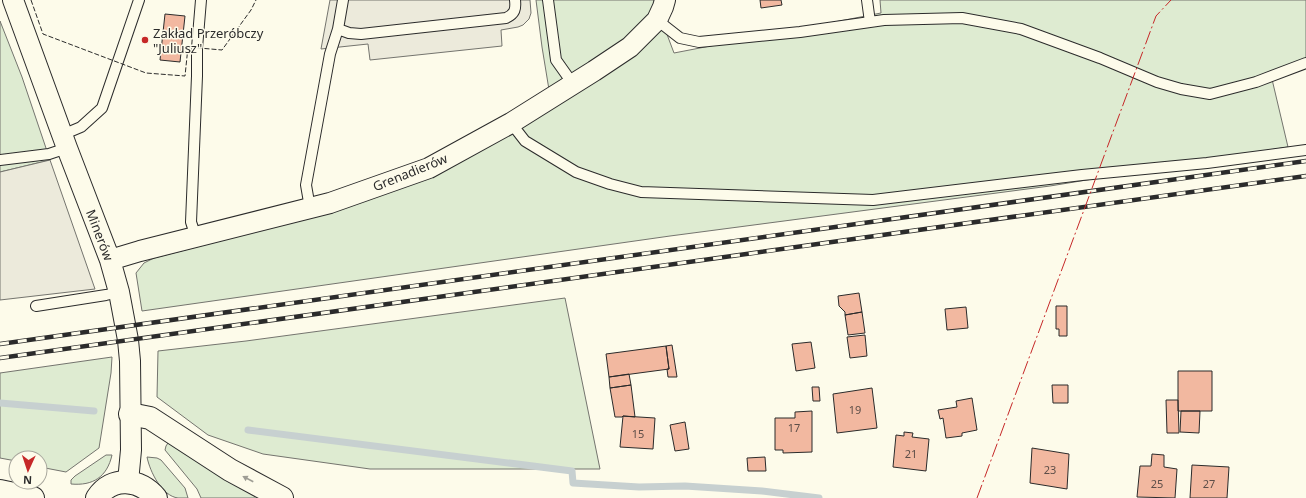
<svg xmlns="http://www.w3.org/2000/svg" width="1306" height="498" viewBox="0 0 1306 498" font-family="'Noto Sans',sans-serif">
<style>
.green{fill:#deebd1;stroke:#74746e}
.parking{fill:#eceadb;stroke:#74746e}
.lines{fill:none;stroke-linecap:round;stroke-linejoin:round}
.stream{stroke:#c7d0d0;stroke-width:7}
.building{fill:#f2b8a0;stroke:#2b2b2b}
.service-casing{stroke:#2b2b2b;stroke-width:12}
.minor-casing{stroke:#2b2b2b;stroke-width:22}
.tertiary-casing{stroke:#2b2b2b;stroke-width:24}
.service{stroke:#fdfbea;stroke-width:10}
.minor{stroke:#fdfbea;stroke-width:20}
.tertiary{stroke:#fdfbea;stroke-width:22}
.rail-casing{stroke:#2b2b2b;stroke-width:4.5}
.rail{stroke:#fdfbea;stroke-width:3;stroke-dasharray:9;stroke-linecap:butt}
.fence{stroke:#2b2b2b;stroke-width:1;stroke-dasharray:5 2;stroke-linecap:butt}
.power{stroke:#c62828;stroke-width:1;stroke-dasharray:14 3 2 3;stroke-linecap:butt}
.oneway{fill:#9e9d94}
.poi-dot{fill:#c62828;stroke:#fdfbea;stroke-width:1.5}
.labels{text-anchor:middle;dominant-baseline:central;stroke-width:3;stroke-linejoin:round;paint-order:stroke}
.number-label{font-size:11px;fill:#5d4e48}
.poi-label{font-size:13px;fill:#2b2b2b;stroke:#fdfbea;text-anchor:start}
.street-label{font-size:13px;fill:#2b2b2b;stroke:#fdfbea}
</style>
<rect width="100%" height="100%" fill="#fdfbea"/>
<path class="green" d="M536,0H654L674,53L881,13L880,0H1306V58L1271,75L1288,147L1050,186L670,236L142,311L136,273L144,263L154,258L304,219L552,108L542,47Z
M0,21L22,77L50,160L0,172Z
M565,298L600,469H370L263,454L208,435L157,397L158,351L246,341Z
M112,357L111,373L99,448L66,472L40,467V458H16V461L0,458V373Z
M170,440L264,498H201L197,489L165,450L166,446Z
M106,455H112C107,477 93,486 71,484V480L75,476Z
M147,457L157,458L161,460L185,488L188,498C185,498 181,498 178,498C162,496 150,472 147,457Z"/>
<path class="parking" d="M330,0H530L531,13L529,19L523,25L518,27L501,30L502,46L370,60L368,44L321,49Z
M50,160L95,289L0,300V172Z"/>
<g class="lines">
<path class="stream" d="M0,403L94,411
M248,430L572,471L573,483L639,487L685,486L762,491L819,498"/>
</g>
<path class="building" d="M760,0H781L782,5L761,8Z
M165,14L185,16L180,62L160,60Z
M859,293L862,312L845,315V312L839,306L838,296Z
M1056,306H1067V336H1059V329H1056Z
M966,307L968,328L947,330L945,309Z
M862,312L865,333L848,335L845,315Z
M865,335L867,356L850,358L847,337Z
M811,342L815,368L796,371L792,344Z
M672,345L677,377H668L667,369H669L666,346Z
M666,346L669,369L609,377L606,354Z
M1178,371H1212V411H1178Z
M629,374L631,385L610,388L609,377Z
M631,385L635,417L623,416L622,417H615L610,388Z
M1052,385H1068V403H1053Z
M812,387H819L820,401H813Z
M872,388L877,428L837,433L833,394Z
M972,398L977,430L962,433V436L946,438L943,418L940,419L938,410L957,407L956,401Z
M1166,400H1178L1179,433H1167Z
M812,411V452L783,453V450H775V418H795V412Z
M1181,411H1200L1199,433L1180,432Z
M623,416L655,418L653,449L620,447Z
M685,422L689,449L675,451L670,425Z
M904,432L913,433L912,437L929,439L926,471L893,467L896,435L904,436Z
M1032,448L1069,454L1067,489L1030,483Z
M1152,454L1164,455V467L1177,469L1175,498L1137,497L1140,466H1151Z
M765,457L766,471H748L747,458Z
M1192,465L1229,467L1227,498H1190Z"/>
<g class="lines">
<defs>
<path id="service" d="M548,0L556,60L573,84
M867,0L870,22
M657,20L680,38L699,42L800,32L884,20L962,18L1021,29L1100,58L1157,82L1181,89L1210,94L1256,82L1306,63
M338,29L349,33L361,34L506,18C515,14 516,9 515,0
M511,123L525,141L576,172L610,184L641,192L873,200L1082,175L1207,163L1306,150
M62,135L81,127L102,108L139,0
M0,160L49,154L67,148
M310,208L306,185L330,54L338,29L343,0
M196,237L191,222L197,76V48L201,0
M36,306L106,295L119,292"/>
<path id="minor" d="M13,0L67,148L110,260L119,292L128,340L130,361L131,450L128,482
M110,260L140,251L330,203L429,168L511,123L594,71L630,47L657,20L663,7L665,0"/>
<path id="tertiary" d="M130,414L150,418L230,470L282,498
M0,491L33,498
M97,498C112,475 140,479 156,498"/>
</defs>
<use href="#service" class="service-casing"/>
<use href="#minor" class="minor-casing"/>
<use href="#tertiary" class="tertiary-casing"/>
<use href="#service" class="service"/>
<use href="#minor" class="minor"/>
<use href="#tertiary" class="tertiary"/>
<defs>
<path id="rail" d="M0,344L1306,161
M0,358L1306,176"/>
</defs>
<use href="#rail" class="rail-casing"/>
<use href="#rail" class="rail"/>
<path class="fence" d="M31,0L43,34L146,73L185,76L188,47L222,50L251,10L256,0"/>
<path class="power" d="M977,498L1156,16L1171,0"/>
</g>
<defs><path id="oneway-solid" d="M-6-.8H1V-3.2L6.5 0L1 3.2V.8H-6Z"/></defs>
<use class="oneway" href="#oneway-solid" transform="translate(248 479) rotate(-152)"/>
<circle class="poi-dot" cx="145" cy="40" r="4"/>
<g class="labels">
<g class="number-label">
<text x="855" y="409">19</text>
<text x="794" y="427">17</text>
<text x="638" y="433">15</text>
<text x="911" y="453">21</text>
<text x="1050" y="469">23</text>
<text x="1157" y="483">25</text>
<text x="1209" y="483">27</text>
</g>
<g class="poi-label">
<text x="153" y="33">Zakład Przeróbczy<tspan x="153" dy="15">"Juliusz"</tspan></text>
</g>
<g class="street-label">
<text transform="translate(410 172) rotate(-22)">Grenadierów</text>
<text transform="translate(100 235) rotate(69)">Minerów</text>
</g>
</g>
<g transform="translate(28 470) rotate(183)"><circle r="19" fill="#fdfbea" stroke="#a9a89e"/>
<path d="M0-3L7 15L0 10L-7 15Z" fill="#c62828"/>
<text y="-6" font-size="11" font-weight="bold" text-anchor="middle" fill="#2b2b2b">N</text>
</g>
</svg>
